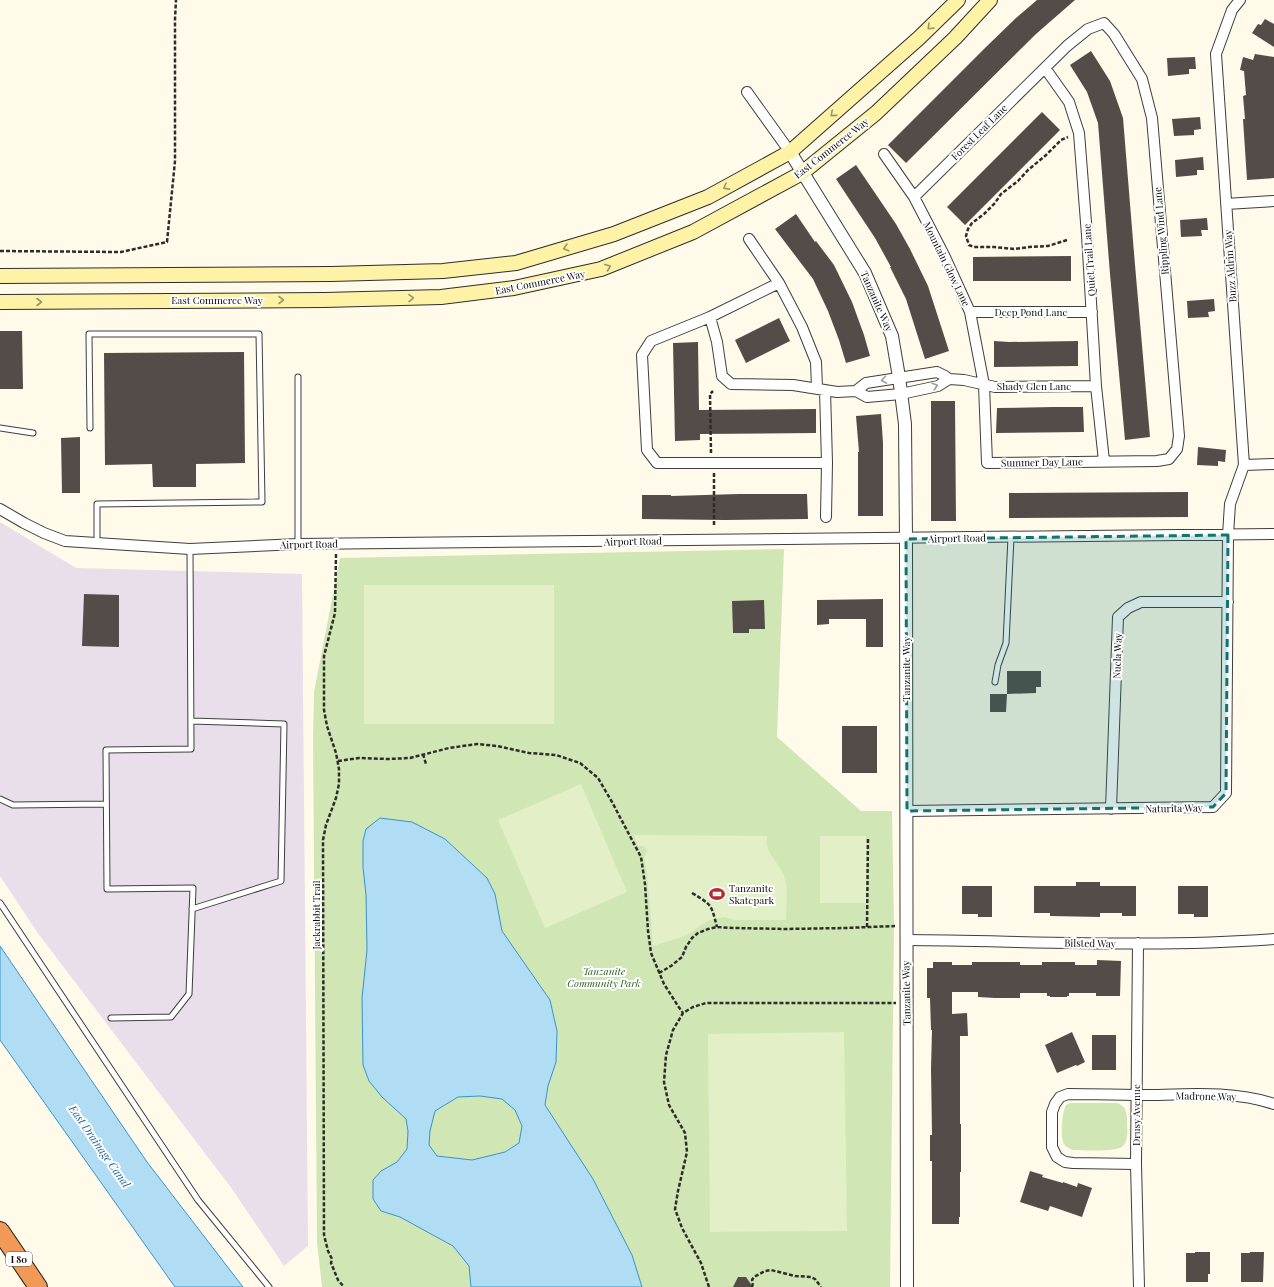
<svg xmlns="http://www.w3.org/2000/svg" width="1274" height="1287" viewBox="0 0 1274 1287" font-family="'Playfair Display',serif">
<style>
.industrial{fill:#e9dfea}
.green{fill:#d0e7b5}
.pitch{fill:#e2efc7}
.water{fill:#b0dcf4;stroke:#3993ca;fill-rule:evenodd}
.building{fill:#544c48}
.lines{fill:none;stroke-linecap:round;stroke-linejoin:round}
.service-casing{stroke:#3e3e3e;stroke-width:7}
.minor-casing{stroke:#3e3e3e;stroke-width:12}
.tertiary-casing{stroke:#3e3e3e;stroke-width:14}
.secondary-casing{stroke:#2d2d2d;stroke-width:16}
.motorway-casing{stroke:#1c1c1c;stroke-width:20}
.path{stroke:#2d2d2d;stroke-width:2.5;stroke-dasharray:4 2;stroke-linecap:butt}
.service{stroke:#fff;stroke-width:5}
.minor{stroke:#fff;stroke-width:10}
.tertiary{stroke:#fff;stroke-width:12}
.secondary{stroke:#fdf2a6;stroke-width:14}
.motorway{stroke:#f19956;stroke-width:18}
.oneway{stroke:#9c9668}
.oneway2{stroke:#9d9d9d}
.marked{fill:#0f766e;fill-opacity:0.2;stroke:#0f766e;stroke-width:3;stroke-dasharray:8 5;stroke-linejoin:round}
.labels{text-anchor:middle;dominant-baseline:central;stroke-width:4;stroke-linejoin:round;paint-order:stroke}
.shield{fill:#fff;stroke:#545454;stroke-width:1}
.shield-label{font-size:9px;font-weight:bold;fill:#0b0b0b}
.street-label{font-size:10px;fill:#0b0b0b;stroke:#fff}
.poi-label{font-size:10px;fill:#0b0b0b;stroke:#fff;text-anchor:start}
.park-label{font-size:10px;font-style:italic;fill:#2d611e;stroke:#fff}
.water-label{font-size:11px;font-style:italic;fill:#186499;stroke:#fff}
</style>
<rect width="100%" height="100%" fill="#fffaea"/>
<path class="industrial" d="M0,522L76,568L302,574L308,1246L284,1266L232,1189L37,932L0,876Z"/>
<path class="green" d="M784,549L777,737L861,811H892L894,928L890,1287H322L317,1242L313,738L314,692L340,558Z
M1071,1103H1117C1125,1106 1127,1111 1127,1120C1127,1127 1129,1138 1124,1145C1119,1153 1083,1150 1072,1150C1069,1148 1066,1147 1064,1144C1060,1138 1062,1112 1066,1105Z"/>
<path class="pitch" d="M364,585H554V724H364Z
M581,784L627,892L545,928L498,820Z
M634,835L767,836C767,839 766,842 767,845C769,856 780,865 784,876C789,889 786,906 786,920H735L724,917L715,919L708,921L685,936L653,946L647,872L644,858L648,850L643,846H638Z
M820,836H866V903H820Z
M844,1032L847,1231L710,1232L708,1034Z"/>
<path class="water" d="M380,818L412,822L445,839L487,878L495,894L502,931L550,1000L557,1031L556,1062L548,1086L545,1105L593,1179L632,1255L642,1287H471L469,1266L453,1246L400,1217L381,1211L373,1199V1180L381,1171L397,1162L407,1149L408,1131L406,1119L382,1097L369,1081L363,1065L362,998L367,950L366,895L363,867V841L366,829ZM480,1096L502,1099L515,1110L522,1126L519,1143L505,1152L472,1160L437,1156L429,1145L430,1131L435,1111L458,1097Z
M0,946L147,1162L243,1287H175L0,1040Z"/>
<path class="building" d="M1037,0H1075L1036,34L906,163L888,145L986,47L1016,18Z
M1265,19L1274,24V47L1252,33L1258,24L1261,25Z
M1091,51L1110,81L1123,118L1135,265L1150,437L1125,440L1110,274L1098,123L1087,92L1070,65Z
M1255,54L1274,57V178L1247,180L1243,119H1245L1243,96L1246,95L1244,71L1240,70L1243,57L1253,60Z
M1195,57L1196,69H1189V74L1168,76L1167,58Z
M1042,112L1060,130L965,225L947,207Z
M1200,117L1201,129L1194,130V135L1174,136L1172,119Z
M1203,157L1204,170H1197V175L1176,177L1175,160Z
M856,165L896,224L910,249L928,286L949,351L925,359L906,299L890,267H891L875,238L836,179Z
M796,214L815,242L816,241L834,265L852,302L864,335L870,356L846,363L839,340L828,311L813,279L775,229Z
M1207,218L1208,230H1201L1202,236L1181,237L1180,220Z
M1071,256V281H973V257Z
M1214,299L1215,311L1208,312L1209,317L1188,318L1187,301Z
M779,318L790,341L746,363L735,340Z
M0,331H22L23,389H0Z
M994,341L1009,342L1078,341V366L994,367Z
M698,342L699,410L816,409V433L700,434V440L675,441L673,343Z
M244,352L245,463L196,464V487H153L152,464L105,465L104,353Z
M931,401H955L956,521H931Z
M1054,407H1083L1084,432L996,433L997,408Z
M881,414L883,443V516H858V452H859L856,416Z
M80,437V493H62L61,438Z
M1198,447L1226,450L1225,462L1218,461V466L1197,465Z
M1188,492V517L1009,518V493Z
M739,494H807L808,519L725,520L642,519V495H671V496Z
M84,594L119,595V647L82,646Z
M883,599V647H866V619H829V624L817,625V600Z
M764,600L765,629H749V633H733L732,601Z
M1007,671H1041V687H1036V693L1007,694Z
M990,694H1007L1006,712H990Z
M842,726H877V773H842Z
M1076,882H1100V886H1136V916H1122V913H1100V917L1050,916V913H1034V886H1076Z
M962,886H992V917H978V914H962Z
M1178,886H1208V917H1194V914H1178Z
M1097,960L1121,961L1120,996H1096V993H1069V996H1067V997H1050V996H1047V993H1020V998H995L978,997V992H952V1014L967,1013L968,1036H960V1124H961V1172H960V1217H959V1224H932V1161H930V1135H932L931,1069L932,1030H931L930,998H927V968H933V962H952V965H972V962H1020V965H1042V962H1075V965H1097Z
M1072,1032L1085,1062L1077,1066L1076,1065L1057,1073L1045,1045Z
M1092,1035H1116V1070H1092Z
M1030,1171L1043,1175L1042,1177L1063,1183V1182L1077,1187L1078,1183L1092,1188L1082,1217L1050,1206L1048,1211L1020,1202Z
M1195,1252H1210V1274H1208V1282H1186V1253H1195Z
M1250,1252H1264L1263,1282H1241V1253H1250Z
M738,1277H746L753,1287H733Z"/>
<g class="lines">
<defs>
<path id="service" d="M0,428L33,433
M90,428L89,334H259L262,502L97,504V543
M298,544V377
M995,682L998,665L1006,643L1011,537
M191,721L284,724L281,881L192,909
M0,799L13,805L106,804
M0,903L198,1200L269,1287
M111,1018L171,1017L189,994L193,888L107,889L106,750L191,749L190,549"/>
<path id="minor" d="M1045,68L1069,102L1079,133L1087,235L1096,386L1104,461
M747,92L790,152
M884,154L914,197L944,255L970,312L984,385L987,463L1157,461L1169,459L1177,449L1179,436L1152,118L1142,79L1114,34L1104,23L1088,29L1067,46L914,197
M1226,204L1274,201
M749,239L779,283L710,317L651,341L642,355L647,450L657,463H827L826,517
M779,283L802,327L816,362L817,388
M970,312H1092
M710,317L717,342L722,376L731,384L793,385L837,392L856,391L867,397L901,394L938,386L949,379
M825,390L827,463
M856,391L866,383L937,372L945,376L949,379L964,380L995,387L1096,386
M1244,465L1274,464
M0,509L24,523L44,533L65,541L190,549L298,544L1274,534
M1111,809L1118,617L1128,608L1141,602H1228
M907,811L1213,807L1226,793L1228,535L1230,504L1244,465L1216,54L1232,10L1240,0
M906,940C1029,941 1152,948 1274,939
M1138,943L1136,1164L1139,1287
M1136,1164L1073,1163L1065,1162L1057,1157L1052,1147V1112L1055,1104L1060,1097L1068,1094C1096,1094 1124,1095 1152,1095C1192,1094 1235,1091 1274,1104"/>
<path id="tertiary" d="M790,152L865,273L892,336L899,377L905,424L906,539L907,1287"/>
<path id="secondary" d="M0,276L331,274L443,271L516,263L614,234L708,197L790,152L919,38L958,0
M0,302L324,300L441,297L514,288L601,269L693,232L802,173L876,113L955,38L990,0"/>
<path id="motorway" d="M0,1231L38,1287"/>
</defs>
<use href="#service" class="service-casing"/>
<use href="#minor" class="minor-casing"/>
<use href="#tertiary" class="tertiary-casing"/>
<use href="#secondary" class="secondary-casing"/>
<use href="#motorway" class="motorway-casing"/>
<path class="path" d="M1067,240L1048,246L1029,247L1014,249L994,247H974L969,245L966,236L968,229L972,223L984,214L995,203L1001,194L1018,181L1028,170L1045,156L1061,140L1068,137
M0,251L121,252L167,242L175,161V19L176,0
M711,453L710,394L713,391
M714,473V527
M336,554L335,613L324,656V710L327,726L336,753L339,769V784L336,798L326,825L323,840L324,1235L328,1251L332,1259L331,1263L338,1280L344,1287
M423,754L426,764
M338,761L359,758L389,759L410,758L449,748L477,744L497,746L529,753L556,755L580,763L598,778L612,802L641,857L645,884L648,931L651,953L664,984L678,1006L683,1013
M692,893C712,905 711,904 717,927
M867,927L868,837
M659,973L671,966L682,957L686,947L692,938L698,933L708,929L717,927L733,928L785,929L845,928L895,926
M709,1287L701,1263L682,1228L675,1209L678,1191L687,1152L685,1133L669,1105L664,1082L666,1055L673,1030L683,1013L693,1007L706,1003H896
M752,1287L753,1283L752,1280L754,1277L765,1271L771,1270L795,1276L811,1277L815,1279L821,1287"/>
<use href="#service" class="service"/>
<use href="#minor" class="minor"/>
<use href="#tertiary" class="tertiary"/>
<use href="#secondary" class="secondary"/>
<use href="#motorway" class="motorway"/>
</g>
<defs><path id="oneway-chevron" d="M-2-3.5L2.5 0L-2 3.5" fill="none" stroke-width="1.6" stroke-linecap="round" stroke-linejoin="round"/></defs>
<g class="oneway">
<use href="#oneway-chevron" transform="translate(930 27) rotate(136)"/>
<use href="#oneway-chevron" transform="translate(833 114) rotate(139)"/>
<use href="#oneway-chevron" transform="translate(726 187) rotate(151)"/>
<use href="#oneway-chevron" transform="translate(566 248) rotate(164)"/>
<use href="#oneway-chevron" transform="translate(608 267) rotate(-22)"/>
<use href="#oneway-chevron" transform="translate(411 298) rotate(-1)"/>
<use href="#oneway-chevron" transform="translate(281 300)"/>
<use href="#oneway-chevron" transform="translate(39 302)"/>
</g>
<g class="oneway2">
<use href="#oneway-chevron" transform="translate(884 380) rotate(170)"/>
<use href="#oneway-chevron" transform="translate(935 386) rotate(-17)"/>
</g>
<path class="marked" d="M1228,535L1226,793L1213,807L907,811L906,539Z"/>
<defs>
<symbol id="stadium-bare" viewBox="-9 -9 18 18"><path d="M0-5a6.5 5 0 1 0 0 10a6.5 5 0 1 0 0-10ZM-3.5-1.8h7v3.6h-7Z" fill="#b82731" stroke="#fff" stroke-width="2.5" paint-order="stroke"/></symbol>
</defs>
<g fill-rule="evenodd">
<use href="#stadium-bare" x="706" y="883" width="22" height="22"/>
</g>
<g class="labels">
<rect class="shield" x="6" y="1252" width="26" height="14" rx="3"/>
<g class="shield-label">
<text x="19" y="1259">I 80</text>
</g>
<g class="street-label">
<text transform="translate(979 132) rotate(-45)">Forest Leaf Lane</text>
<text transform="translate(831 148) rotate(-38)">East Commerce Way</text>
<text transform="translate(1161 231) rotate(-95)">Rippling Wind Lane</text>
<text transform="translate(1089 260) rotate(-94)">Quiet Trail Lane</text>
<text transform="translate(947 264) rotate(64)">Mountain Glow Lane</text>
<text transform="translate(1230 266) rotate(-94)">Buzz Aldrin Way</text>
<text transform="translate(540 282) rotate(-11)">East Commerce Way</text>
<text x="217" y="300">East Commerce Way</text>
<text transform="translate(877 301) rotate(66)">Tanzanite Way</text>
<text x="1031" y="312">Deep Pond Lane</text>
<text x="1034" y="386">Shady Glen Lane</text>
<text transform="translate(1042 462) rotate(-1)">Summer Day Lane</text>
<text transform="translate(957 538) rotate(-1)">Airport Road</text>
<text transform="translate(633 541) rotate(-1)">Airport Road</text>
<text transform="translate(309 544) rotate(-1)">Airport Road</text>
<text transform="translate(1117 656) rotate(-88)">Nucla Way</text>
<text transform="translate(906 669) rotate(-90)">Tanzanite Way</text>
<text transform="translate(1174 808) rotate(-1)">Naturita Way</text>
<text transform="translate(316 915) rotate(-90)">Jackrabbit Trail</text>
<text transform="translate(1090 943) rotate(1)">Bilsted Way</text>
<text transform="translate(906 993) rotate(-91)">Tanzanite Way</text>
<text transform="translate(1206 1096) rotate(1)">Madrone Way</text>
<text transform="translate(1136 1115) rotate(-90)">Drusy Avenue</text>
</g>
<g class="poi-label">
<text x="729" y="888">Tanzanite<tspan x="729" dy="12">Skatepark</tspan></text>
</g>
<g class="park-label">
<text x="604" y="971">Tanzanite<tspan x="604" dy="12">Community Park</tspan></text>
</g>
<g class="water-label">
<text transform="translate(100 1146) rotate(55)">East Drainage Canal</text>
</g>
</g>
</svg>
